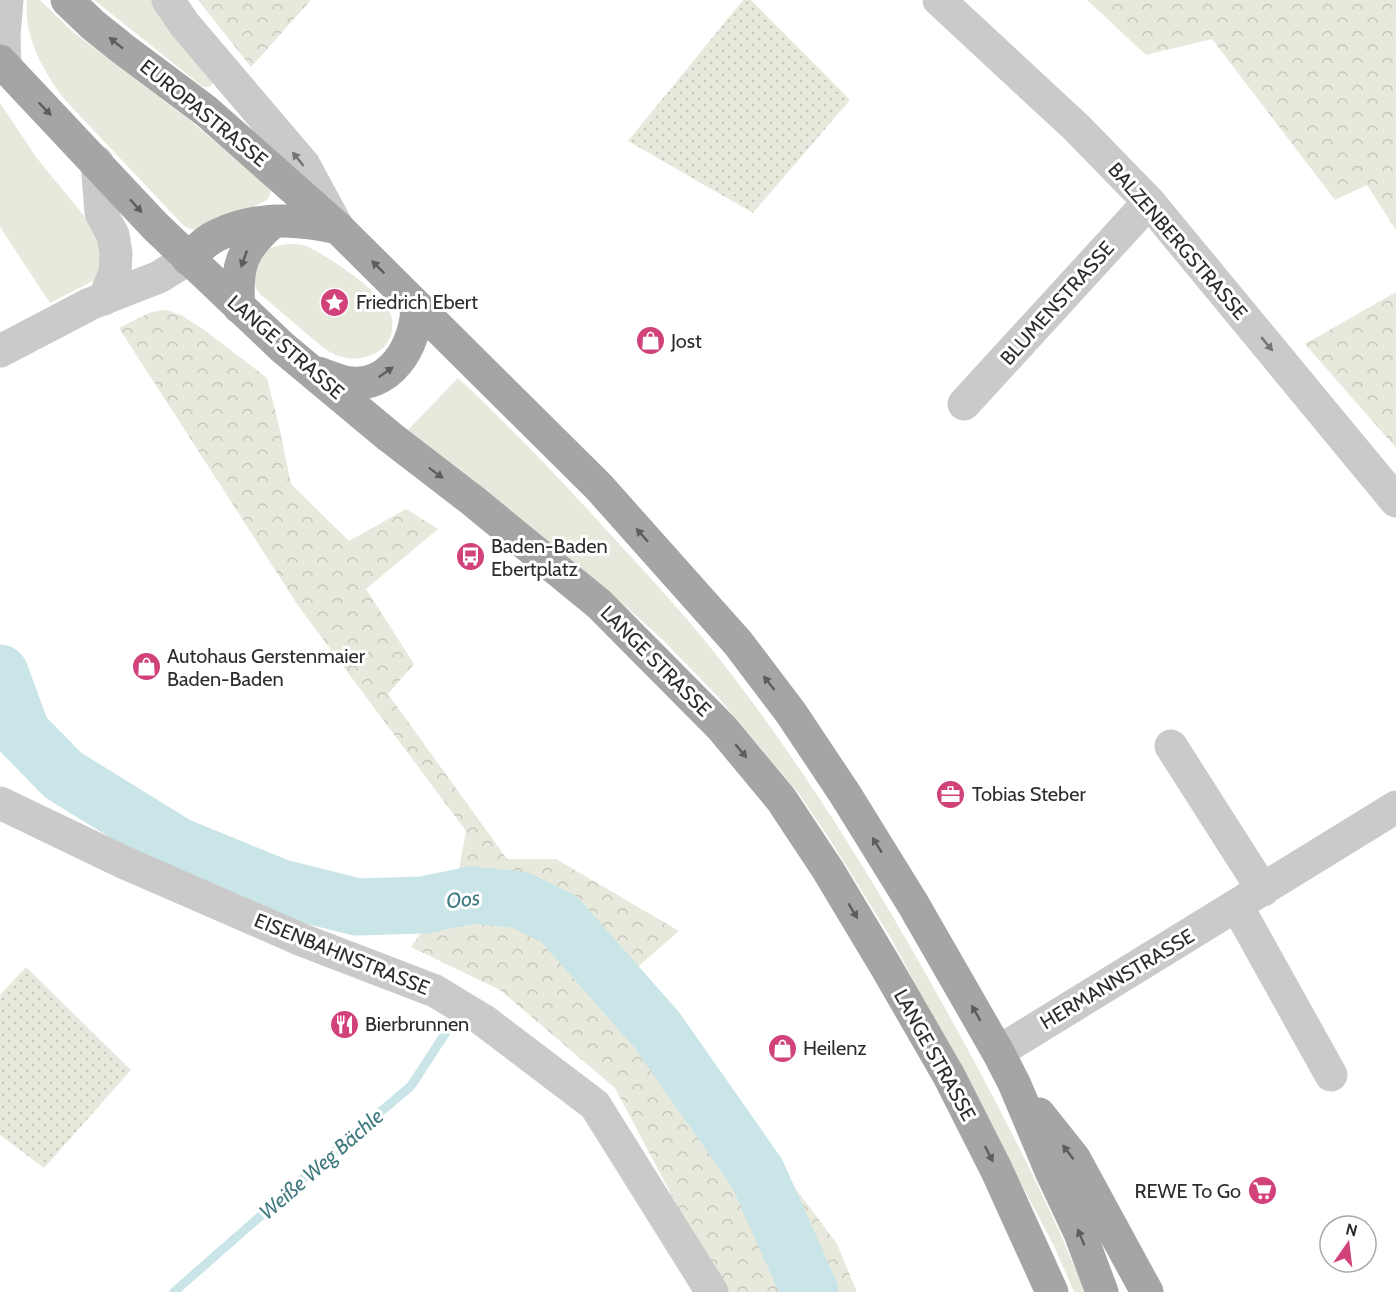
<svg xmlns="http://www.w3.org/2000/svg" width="1396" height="1292" viewBox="0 0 1396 1292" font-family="Cabin,sans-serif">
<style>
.grass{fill:#e7e9dc}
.forest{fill:url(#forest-crowns)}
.garden{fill:url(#garden-dots)}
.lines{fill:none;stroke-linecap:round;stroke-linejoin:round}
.stream{stroke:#cae5e7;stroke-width:9}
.river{stroke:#cae5e7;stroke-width:57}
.minor{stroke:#cacaca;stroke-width:33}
.major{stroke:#a5a5a5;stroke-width:33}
.oneway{fill:#5d5d5d}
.oneway2{fill:#747474}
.labels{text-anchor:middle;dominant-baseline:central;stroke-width:6;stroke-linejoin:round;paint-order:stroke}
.street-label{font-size:20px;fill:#2d2d2d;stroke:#fff}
.poi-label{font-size:20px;fill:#2d2d2d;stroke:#fff;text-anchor:start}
.water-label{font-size:21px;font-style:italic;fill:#417b80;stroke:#fff}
</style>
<defs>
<pattern id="forest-crowns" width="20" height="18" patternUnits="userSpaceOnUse" patternTransform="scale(1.5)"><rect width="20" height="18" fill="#e7e9dc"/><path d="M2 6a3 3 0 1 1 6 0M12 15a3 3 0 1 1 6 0" fill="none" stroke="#c6c8bd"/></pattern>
<pattern id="garden-dots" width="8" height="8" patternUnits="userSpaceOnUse" patternTransform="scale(1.5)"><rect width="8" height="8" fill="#e7e9dc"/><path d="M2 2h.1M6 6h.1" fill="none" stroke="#c6c8bd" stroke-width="1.8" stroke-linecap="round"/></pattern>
</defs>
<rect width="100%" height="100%" fill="#fff"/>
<path class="grass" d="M27,0H40L73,32L192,122L268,186L271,192L267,200L204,231L197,232L184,226L65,100C44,73 23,36 27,0Z
M94,0H153L212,78V84L209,87H203Z
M0,103L36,157L93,227L103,257L95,280L50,303L0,227Z
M288,244C294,244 300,244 306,246C327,255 385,294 391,315C401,352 358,369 330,352C322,348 315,340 308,335C292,321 275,307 259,293C250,280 252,263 264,252C270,247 280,245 288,244Z
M458,378C512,428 562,481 611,535C653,580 695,626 732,675C813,781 882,894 946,1010C997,1102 1046,1195 1085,1292H1074L1053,1244L892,940L829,838L799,794L718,697L662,639L599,583L408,430Z"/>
<path class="forest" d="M198,0H311L251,67Z
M1087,0H1396V230L1367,185L1335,200L1212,39L1146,55Z
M1396,292V448L1305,344Z
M166,310L181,315L203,329L267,378L279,426L291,484L349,541L406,509L438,529L366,589L414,664L388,694L507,859H556L679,931L633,971L837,1244L857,1292H723L615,1088L500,990L411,947L457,881L466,831L299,607L119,328L151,312Z"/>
<path class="garden" d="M743,0H751L850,100L753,213L628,141Z
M26,967L131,1070L44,1168L0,1135V995Z"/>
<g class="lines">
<path class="stream" d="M174,1292L340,1146L411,1086L452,1023"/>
<path class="river" d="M0,673L22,733L63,775L178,846L281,888L357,907L423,905L472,895L520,900L559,919L656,1029L757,1173L810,1292"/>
<path class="minor" d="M168,0L185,25L304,165L337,226
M939,0L1076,127L1149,202L1396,501
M5,67L4,36L7,0
M97,162L101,213L113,235L116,253L115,273L104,299
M0,351L90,304L159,277L188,259
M964,404L1149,202
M1171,746L1263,890
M0,803L123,862L302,940L435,991L483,1020L595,1105L712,1292
M1237,906L1331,1075
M998,1052L1396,807"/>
<path class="major" d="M67,0L93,25L123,49L206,111L338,228L599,487L738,643L791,713L845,794L913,904L998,1052L1014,1083L1051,1171L1080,1233L1102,1292
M0,61L155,226L282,347L390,437L472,500L599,604L722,728L781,799L828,870L885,965L949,1076L996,1169L1052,1292
M188,259C197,250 206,240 218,235C254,217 299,219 338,228
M239,307C235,265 243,247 274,221
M318,373C327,376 336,380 345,382C390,391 416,345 417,307
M1039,1114L1074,1158L1147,1292"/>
</g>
<defs><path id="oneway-solid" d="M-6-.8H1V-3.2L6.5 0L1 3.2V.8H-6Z" transform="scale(1.5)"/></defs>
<g class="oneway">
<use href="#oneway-solid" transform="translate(116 43) rotate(-141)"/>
<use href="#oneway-solid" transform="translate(45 109) rotate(46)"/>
<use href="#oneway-solid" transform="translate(136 206) rotate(48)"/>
<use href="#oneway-solid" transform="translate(244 259) rotate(109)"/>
<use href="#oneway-solid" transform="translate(378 267) rotate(-135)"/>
<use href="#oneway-solid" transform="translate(386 372) rotate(-35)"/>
<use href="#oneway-solid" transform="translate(436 473) rotate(37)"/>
<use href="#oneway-solid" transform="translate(642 535) rotate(-132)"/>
<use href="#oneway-solid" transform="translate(769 683) rotate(-128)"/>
<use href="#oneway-solid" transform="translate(741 751) rotate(50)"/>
<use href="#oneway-solid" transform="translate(877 845) rotate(-122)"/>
<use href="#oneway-solid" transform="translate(853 911) rotate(59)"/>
<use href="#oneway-solid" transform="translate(976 1013) rotate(-120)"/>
<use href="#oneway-solid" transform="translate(1068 1152) rotate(-127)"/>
<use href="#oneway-solid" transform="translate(989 1154) rotate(63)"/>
<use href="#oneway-solid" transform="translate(1081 1237) rotate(-112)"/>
</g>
<g class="oneway2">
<use href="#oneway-solid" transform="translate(298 159) rotate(-129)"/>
<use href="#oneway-solid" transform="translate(1267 344) rotate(50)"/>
</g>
<defs>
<symbol id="sight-disc" viewBox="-11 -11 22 22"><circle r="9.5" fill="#d2427a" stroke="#fff"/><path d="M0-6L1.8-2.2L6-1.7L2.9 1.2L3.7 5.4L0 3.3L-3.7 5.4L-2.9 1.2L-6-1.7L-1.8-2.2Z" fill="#fff"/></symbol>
<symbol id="shop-disc" viewBox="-11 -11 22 22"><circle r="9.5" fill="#d2427a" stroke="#fff"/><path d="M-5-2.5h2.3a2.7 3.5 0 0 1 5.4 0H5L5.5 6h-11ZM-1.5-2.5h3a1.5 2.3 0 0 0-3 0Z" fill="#fff"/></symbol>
<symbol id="bus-disc" viewBox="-11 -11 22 22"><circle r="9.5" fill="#d2427a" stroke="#fff"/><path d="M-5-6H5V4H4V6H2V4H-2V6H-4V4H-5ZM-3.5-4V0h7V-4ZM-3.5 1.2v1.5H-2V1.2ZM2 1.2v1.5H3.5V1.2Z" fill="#fff"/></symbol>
<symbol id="office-disc" viewBox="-11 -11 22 22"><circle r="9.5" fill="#d2427a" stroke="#fff"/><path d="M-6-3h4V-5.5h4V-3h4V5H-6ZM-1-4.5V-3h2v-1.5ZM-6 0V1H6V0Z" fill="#fff"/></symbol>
<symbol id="restaurant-disc" viewBox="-11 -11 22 22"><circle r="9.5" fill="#d2427a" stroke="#fff"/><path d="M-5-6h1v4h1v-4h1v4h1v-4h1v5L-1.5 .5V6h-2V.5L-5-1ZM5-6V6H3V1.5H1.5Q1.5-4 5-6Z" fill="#fff"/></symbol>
<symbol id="supermarket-disc" viewBox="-11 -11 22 22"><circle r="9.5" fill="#d2427a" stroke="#fff"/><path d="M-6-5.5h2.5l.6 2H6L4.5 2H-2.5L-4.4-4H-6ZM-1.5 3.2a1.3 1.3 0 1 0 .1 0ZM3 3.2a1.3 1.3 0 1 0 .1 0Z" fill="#fff"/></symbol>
</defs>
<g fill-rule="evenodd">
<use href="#sight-disc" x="318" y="286" width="33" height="33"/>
<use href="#shop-disc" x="634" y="324" width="33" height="33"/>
<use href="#bus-disc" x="454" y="540" width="33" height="33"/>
<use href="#shop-disc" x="130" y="650" width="33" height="33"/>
<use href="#office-disc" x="934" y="778" width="33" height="33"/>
<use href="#restaurant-disc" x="328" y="1008" width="33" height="33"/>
<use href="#shop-disc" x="766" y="1032" width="33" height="33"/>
<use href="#supermarket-disc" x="1246" y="1174" width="33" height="33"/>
</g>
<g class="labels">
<g class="street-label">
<text transform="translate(204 113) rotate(39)">EUROPASTRASSE</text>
<text transform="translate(1178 241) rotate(49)">BALZENBERGSTRASSE</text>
<text transform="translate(1057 303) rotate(-48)">BLUMENSTRASSE</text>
<text transform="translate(286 347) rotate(41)">LANGE STRASSE</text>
<text transform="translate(656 661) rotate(45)">LANGE STRASSE</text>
<text transform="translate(342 954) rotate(22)">EISENBAHNSTRASSE</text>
<text transform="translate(1117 979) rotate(-31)">HERMANNSTRASSE</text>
<text transform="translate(935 1055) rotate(61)">LANGE STRASSE</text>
</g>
<g class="poi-label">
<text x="356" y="302">Friedrich Ebert</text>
<text x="671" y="341">Jost</text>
<text x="491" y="546">Baden-Baden<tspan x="491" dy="23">Ebertplatz</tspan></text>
<text x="167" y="656">Autohaus Gerstenmaier<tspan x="167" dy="23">Baden-Baden</tspan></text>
<text x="972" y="794">Tobias Steber</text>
<text x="365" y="1024">Bierbrunnen</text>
<text x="803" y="1048">Heilenz</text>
<text x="1241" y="1191" text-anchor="end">REWE To Go</text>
</g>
<g class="water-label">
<text transform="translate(463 899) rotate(-6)">Oos</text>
<text transform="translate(321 1164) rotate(-41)">Weiße Weg Bächle</text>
</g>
</g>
<g transform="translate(1348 1244) rotate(14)"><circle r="28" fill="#ffffff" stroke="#ababab" stroke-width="1.5"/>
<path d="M0-4.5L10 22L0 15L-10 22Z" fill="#d2427a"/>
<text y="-9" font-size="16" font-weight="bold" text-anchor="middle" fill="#2d2d2d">N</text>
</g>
</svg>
